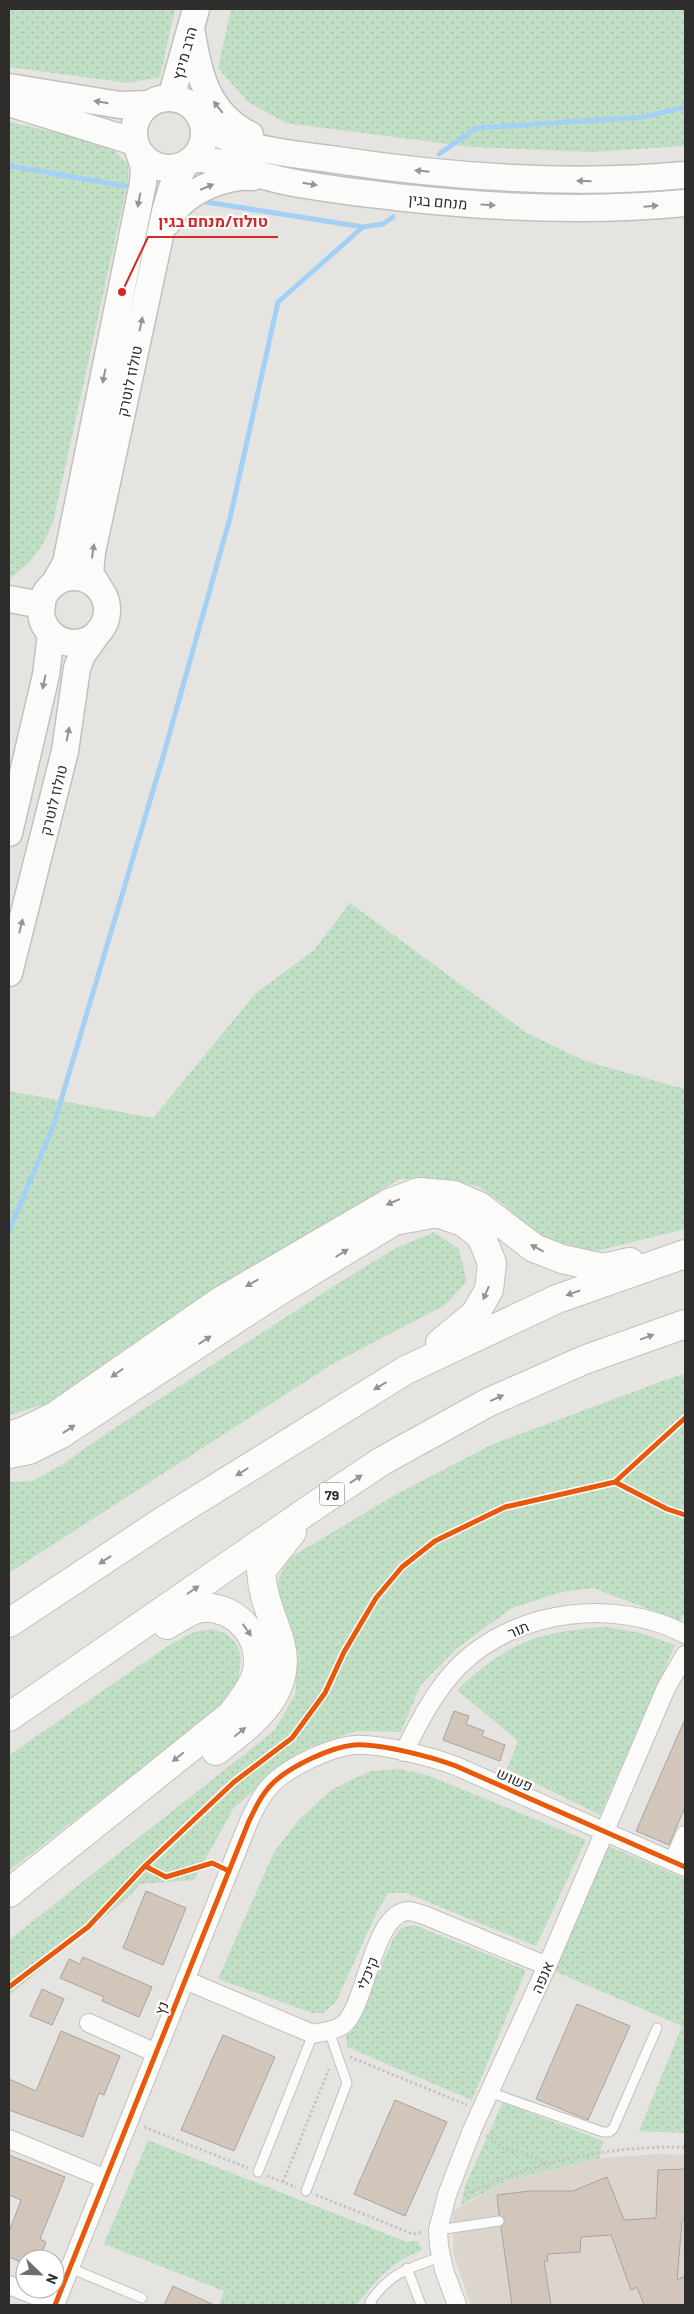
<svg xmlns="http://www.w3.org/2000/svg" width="694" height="2314" viewBox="0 0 694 2314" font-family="Barlow,Heebo,sans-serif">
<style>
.built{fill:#dcd5ce}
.green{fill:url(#green-dots)}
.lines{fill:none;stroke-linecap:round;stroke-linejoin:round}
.stream{stroke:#a3d1f5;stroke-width:5}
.building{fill:#d2c5ba;stroke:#a6a4a2}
.lane-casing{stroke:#c1c0bd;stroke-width:11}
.street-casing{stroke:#c1c0bd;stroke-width:20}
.secondary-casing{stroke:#c1c0bd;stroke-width:29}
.highway-casing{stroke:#c1c0bd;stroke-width:30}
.path{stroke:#c6c5c4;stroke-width:3;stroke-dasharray:2.5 2.5;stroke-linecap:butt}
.lane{stroke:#fbfbfa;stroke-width:9}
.street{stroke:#fbfbfa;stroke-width:18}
.secondary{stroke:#fbfbfa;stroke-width:26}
.highway{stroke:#fbfbfa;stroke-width:28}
.cycleway-casing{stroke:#fff;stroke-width:8}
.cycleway{stroke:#e8590c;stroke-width:5}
.oneway{fill:#959492}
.labels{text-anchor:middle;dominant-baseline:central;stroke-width:4.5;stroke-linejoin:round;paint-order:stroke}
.shield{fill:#fff;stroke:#6d6c6b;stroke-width:1}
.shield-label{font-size:14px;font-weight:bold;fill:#2f2d2b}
.street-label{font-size:15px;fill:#2f2d2b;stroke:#fff}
.leader{fill:none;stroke:#d62828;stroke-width:2}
.callout-dot{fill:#d62828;stroke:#fff;stroke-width:2}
.callout-label{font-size:16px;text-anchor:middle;font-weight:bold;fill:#d62828;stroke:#fff;stroke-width:4.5;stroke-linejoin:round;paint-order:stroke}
</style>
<defs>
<pattern id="green-dots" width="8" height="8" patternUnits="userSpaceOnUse" patternTransform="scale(1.25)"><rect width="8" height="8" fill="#c0dfc5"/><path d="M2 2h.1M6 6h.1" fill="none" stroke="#a5c0a9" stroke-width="1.8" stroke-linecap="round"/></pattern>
</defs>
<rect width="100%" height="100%" fill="#e6e4e1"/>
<path class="built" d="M658,2154L685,2155V2305H471L453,2253V2211L509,2180L600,2158Z"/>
<path class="green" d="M9,9H175L160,77L128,83L9,67Z
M231,9H685V146L592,152L471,147L286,123L248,102L218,68Z
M9,122L89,140L116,152L128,165V181L54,518C46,544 32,564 9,579Z
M350,903L527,1033L585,1061L685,1089V1229L584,1254L549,1241L530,1229L506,1206L477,1186L437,1179H399L59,1400L9,1415V1091L153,1118L256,993L313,951Z
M434,1232L459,1249L467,1281L445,1305L334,1363L9,1573V1482L32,1481L60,1466L113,1429L334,1286L394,1249Z
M685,1374V1612L680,1621L593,1588L562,1592L512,1608L456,1649L420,1686L401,1732L356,1731L308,1748L269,1777L233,1809L194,1880L140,1884L130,1896L9,1995V1940L275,1730L295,1695L298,1652L280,1614L278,1580L288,1559L393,1496L493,1444L668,1379Z
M607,1627L641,1633L675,1645L600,1815L507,1769L518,1741L457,1690C508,1642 538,1631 607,1627Z
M211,1629L225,1633L236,1643L241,1657L238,1681L230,1696L197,1725L9,1871V1755L171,1644L194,1632Z
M400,1769L427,1775L586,1840L536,1946L406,1893H388L376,1914L336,2002L323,2013H312L218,1979L274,1852L298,1821L331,1790L370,1771Z
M606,1845L685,1879V2133L639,2131L682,2026L554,1971Z
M414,1925L526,1970L472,2100L347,2047L346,2034L352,2032L393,1939L401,1928Z
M503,2102L603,2141L600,2158L509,2180L461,2205L465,2186Z
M148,2140L407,2242L417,2241L423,2250C389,2263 379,2278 356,2305H219L224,2291L104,2244Z"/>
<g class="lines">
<path class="stream" d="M439,154L476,128L644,117L685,107
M9,166L132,187
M206,202L363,227
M9,1231L54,1124L163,757L230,518L278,302L363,227L383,224L393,217"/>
</g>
<path class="building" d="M454,1711L469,1716L466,1724L484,1731L482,1736L505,1745L500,1761L443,1740Z
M685,1719V1807L669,1845L636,1831Z
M146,1891L186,1908L163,1965L123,1948Z
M83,1957L152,1987L139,2017L102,2001L104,1997L60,1978L69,1959L80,1964Z
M42,1989L64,1999L52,2025L30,2016Z
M577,2004L630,2026L588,2120L536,2099Z
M61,2031L120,2056L104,2095L99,2093L83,2137L9,2110V2079L36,2091Z
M223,2035L275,2057L234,2151L181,2130Z
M395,2100L447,2122L405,2216L354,2194Z
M9,2155L65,2177L40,2239L46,2242L39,2259H25V2264L9,2257V2232L21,2200L9,2195Z
M685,2169V2220L682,2221L677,2280L685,2276V2305H644L637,2287L631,2290L611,2235L581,2237L580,2252L547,2254L548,2261H544L551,2305H512L501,2227L505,2221L499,2215L497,2195L530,2191H573L607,2177L624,2220L656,2218L658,2170Z
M173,2286L214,2305H164Z"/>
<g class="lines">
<defs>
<path id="lane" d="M489,2092L603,2132H609L613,2129L657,2028
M258,2172L313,2034
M306,2191L347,2083L329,2031
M438,2230L499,2221
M70,2268L142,2298
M407,2268L421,2305
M372,2305L370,2302C391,2272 409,2268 441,2257"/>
<path id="street" d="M404,1752C420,1720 436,1688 462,1663C519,1609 616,1598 685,1634
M673,1862L685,1835
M185,1980L313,2034C322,2032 335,2031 343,2025C367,2006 372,1912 409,1911C413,1911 419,1914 424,1915L547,1966
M89,2023L156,2053
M9,2139L106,2179
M9,2285L56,2304
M55,2305L249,1821C256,1807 262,1793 274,1782C291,1766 331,1747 354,1745C379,1743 432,1757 456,1766L685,1867
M457,2305L444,2270L439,2246L438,2230L447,2195L472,2130L547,1966L666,1688L685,1655"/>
<path id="secondary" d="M191,28C198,72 206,113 250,135
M9,87L120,105L149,104
M134 133a35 35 0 1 1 70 0a35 35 0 1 1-70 0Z
M171,98L196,9
M9,103L135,142
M202,120C210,127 217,134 227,138C253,150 301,155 330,159C448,177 567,186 685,175
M194,159H204C229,165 254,174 280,180C321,189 363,193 405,198C498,208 591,212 685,203
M167,223C171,217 175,209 180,204C198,187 229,175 253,177
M41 610a33 33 0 1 1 66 0a33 33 0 1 1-66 0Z
M54,584L66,563L143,183L144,168L139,152
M104,596L90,573L92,552L165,212L172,188L184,166
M9,599L42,605
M9,833L46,675L51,634
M9,973L65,751L77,668L82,655L99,631"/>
<path id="highway" d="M9,1436L24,1431L55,1416L219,1302L389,1203L419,1192L454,1195L479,1206L534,1248L562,1259L603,1268L630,1262
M9,1454L29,1450L61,1434L271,1296L394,1221L437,1213L463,1222L481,1236L492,1263L489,1290L475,1314L440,1343
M9,1623L163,1521L406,1370L557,1299L685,1254
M9,1717L313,1507L382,1461L487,1403L584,1360L685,1324
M216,1751C253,1722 296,1692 279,1638C271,1612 263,1599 261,1571L292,1532
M9,1893L231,1715C240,1703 251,1690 256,1675C266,1640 237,1605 202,1608C191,1609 177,1619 167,1625"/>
</defs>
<use href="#lane" class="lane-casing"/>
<use href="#street" class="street-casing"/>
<use href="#secondary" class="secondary-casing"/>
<use href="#highway" class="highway-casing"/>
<path class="path" d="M350,2057L467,2105
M144,2127L248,2168
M486,2136L493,2139L502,2148L522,2152L548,2163
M267,2176L296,2187
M283,2182L329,2069
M316,2195L413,2234L423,2232
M464,2195C536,2161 606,2146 685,2147"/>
<use href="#lane" class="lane"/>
<use href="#street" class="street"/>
<use href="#secondary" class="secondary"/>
<use href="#highway" class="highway"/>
<defs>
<path id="cycleway" d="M615,1482L667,1509L685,1515
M145,1866L166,1877L212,1863L229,1871
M9,1987L88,1927L145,1866L234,1782L292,1738L325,1693L344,1652L376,1598L402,1567L435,1541L505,1507L615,1482L685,1418
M55,2305L249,1821C256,1807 262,1793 274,1782C291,1766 331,1747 354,1745C379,1743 432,1757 456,1766L685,1867"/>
</defs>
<use href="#cycleway" class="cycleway-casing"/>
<use href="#cycleway" class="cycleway"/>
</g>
<defs><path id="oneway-solid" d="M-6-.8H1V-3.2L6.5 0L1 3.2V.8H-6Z" transform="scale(1.25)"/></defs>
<g class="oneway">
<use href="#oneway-solid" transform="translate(101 102) rotate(-171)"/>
<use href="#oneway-solid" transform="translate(218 107) rotate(-128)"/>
<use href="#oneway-solid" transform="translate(422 171) rotate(-174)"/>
<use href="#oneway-solid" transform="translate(584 181) rotate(-179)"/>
<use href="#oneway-solid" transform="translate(310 184) rotate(9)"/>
<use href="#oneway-solid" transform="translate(207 187) rotate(-23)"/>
<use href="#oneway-solid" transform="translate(139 200) rotate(101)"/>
<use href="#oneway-solid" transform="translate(488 205) rotate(4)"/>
<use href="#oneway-solid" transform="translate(651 206) rotate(-5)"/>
<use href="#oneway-solid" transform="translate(141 324) rotate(-78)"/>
<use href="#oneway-solid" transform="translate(104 376) rotate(101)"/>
<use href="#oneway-solid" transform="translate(93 551) rotate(-81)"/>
<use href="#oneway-solid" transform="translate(44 682) rotate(102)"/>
<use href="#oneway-solid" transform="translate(68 734) rotate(-79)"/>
<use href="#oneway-solid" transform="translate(21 926) rotate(-76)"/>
<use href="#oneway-solid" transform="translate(393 1202) rotate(157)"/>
<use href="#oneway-solid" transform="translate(537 1248) rotate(-152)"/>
<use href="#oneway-solid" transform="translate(342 1253) rotate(-32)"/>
<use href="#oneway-solid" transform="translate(252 1283) rotate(150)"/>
<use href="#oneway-solid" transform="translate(486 1293) rotate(113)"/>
<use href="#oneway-solid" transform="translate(573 1293) rotate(161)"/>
<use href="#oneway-solid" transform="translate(647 1337) rotate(-20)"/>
<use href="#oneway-solid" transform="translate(205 1340) rotate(-33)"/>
<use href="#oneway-solid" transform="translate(117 1373) rotate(145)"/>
<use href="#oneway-solid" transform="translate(380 1386) rotate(149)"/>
<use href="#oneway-solid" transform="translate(497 1398) rotate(-24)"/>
<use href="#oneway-solid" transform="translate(69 1429) rotate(-33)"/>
<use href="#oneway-solid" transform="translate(242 1472) rotate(148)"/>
<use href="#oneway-solid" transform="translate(356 1479) rotate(-33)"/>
<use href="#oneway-solid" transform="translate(105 1560) rotate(146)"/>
<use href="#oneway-solid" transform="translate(193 1590) rotate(-35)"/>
<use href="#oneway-solid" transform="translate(247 1630) rotate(55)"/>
<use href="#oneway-solid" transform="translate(240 1732) rotate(-39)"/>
<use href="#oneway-solid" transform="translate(178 1757) rotate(141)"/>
</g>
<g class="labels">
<rect class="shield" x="319.5" y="1482.5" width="25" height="23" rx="4"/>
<g class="shield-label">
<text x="332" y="1494">79</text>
</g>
<g class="street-label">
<text transform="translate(184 53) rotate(-74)">הרב מינץ</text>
<text transform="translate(438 201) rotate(5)">מנחם בגין</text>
<text transform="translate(129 381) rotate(-78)">טולוז לוטרק</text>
<text transform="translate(53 800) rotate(-76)">טולוז לוטרק</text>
<text transform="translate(518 1629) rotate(-23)">תור</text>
<text transform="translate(515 1779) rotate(24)">פשוש</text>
<text transform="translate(367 1973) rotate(-69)">קיכלי</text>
<text transform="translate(542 1977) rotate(-66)">אנפה</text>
<text transform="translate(161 2008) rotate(-68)">נץ</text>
</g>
</g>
<path class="leader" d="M122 292L148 237H278"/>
<circle class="callout-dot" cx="122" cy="292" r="5"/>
<g class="callout-label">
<text x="213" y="227">טולוז/מנחם בגין</text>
</g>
<rect width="694" height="2314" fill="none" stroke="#2f2d2b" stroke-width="20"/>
<g transform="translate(40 2274) rotate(113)"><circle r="24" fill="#ffffff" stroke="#acabaa"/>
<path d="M0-4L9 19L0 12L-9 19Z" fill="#6f6d6b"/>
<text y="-8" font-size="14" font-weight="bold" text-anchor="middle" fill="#2f2d2b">N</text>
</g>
</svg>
